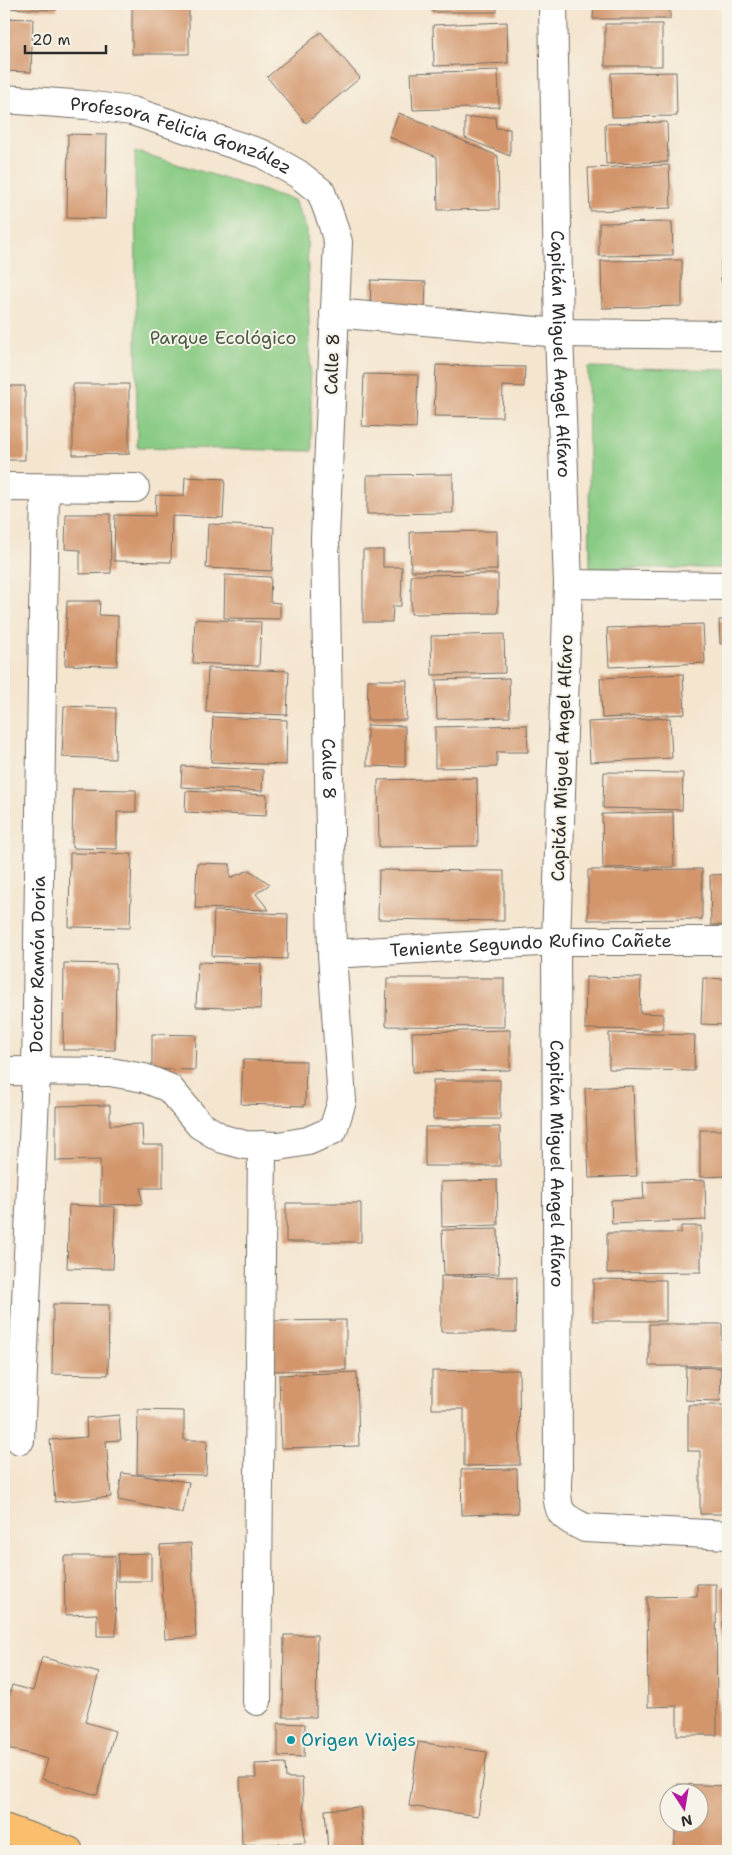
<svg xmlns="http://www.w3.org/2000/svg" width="732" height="1855" viewBox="0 0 732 1855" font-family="'Shantell Sans',sans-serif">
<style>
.green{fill:#89cb84;stroke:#5a7b58}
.building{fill:#d3966c}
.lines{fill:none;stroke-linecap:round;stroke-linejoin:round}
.minor-casing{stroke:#716c64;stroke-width:30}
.major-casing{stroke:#716c64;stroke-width:30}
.minor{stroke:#fff;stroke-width:28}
.major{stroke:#fabe6d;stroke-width:28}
.culture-dot{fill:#0f9aa8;stroke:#f7f3e8;stroke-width:2}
.labels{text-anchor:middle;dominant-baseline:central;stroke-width:4;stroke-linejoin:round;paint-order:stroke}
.street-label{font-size:18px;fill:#2b2b2b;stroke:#f7f3e8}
.park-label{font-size:18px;fill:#475b46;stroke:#f7f3e8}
.culture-label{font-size:18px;fill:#0d838f;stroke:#f7f3e8;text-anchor:start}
</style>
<rect width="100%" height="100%" fill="#f7f3e8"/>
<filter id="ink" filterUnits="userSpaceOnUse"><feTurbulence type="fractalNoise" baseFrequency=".02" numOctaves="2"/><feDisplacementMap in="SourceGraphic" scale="10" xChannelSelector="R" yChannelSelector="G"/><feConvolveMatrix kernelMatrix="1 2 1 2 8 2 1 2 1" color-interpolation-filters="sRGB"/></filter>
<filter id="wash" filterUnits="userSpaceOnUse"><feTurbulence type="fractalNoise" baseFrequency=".0096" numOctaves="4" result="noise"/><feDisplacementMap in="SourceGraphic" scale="20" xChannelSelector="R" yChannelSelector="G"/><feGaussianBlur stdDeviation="1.12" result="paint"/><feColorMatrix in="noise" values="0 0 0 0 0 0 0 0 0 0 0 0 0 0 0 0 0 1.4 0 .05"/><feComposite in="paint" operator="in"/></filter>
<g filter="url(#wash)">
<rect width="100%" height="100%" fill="#f4e5cf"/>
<path class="green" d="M135,151L294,200L307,230L312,451L137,447Z
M588,367L728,370V568H590Z"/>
<g id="blocks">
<path class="building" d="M4,4H57V10L4,8Z
M132,4H189V54H132Z
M432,4H497V12H432Z
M594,4H670V19H593Z
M4,18L33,19L31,72L4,71Z
M507,22L508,63L434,66L433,25Z
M605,24H662V66H605Z
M321,32L360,78L306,123L267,77Z
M498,70L499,107L413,110L411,73Z
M676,72L677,116L612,117L611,73Z
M399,113L498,156L499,209L438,210L437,157L389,137Z
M495,117L496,128L510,129V156L465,138V118Z
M667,122L668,162L606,164L605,124Z
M68,134L107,135L105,219L67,218Z
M669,165L671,208L590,211L588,168Z
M672,222L673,255L599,256V223Z
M682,260V306L602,308L601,261Z
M721,261H728V299L721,280Z
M371,280L426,282L425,310L370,308Z
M436,365L525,367L524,387L503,386L502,417L434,416Z
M364,374L418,375L416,428L362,426Z
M73,384H129V454L73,455Z
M4,386H25V460H4Z
M453,474V513L367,514V475Z
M185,477L225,479L223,518L172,516L171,562L114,561L115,515L155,516L156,495L184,496Z
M66,514H110L111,573L80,574V550L65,549Z
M208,524L274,527L272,571L206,568Z
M497,531V570L411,571L410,532Z
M363,550H383V567H402L401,606H393L392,622H363Z
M498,574V613L411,614V575Z
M225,575L271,577L270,602L280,603V619L224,618Z
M4,595H6V621H4Z
M67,601H100L99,615L118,616L117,666L65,665Z
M195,619L261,622L259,666L193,663Z
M719,620H728V644H720Z
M703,624L705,663L609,667L607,628Z
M504,634L505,673L432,675L431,636Z
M208,668L289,671L287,715L206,712Z
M683,674L685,714L602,718L600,678Z
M509,678L510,717L437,719L436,680Z
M368,680H407L406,720H367Z
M64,706L116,708L115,759L62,757Z
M213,717L287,720L286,765L211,762Z
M670,718L672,758L590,762L588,722Z
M367,725L405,726V767L367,766Z
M527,725L528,752H497V767L435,768V727Z
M182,766L263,770L262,791L181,787Z
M604,772L683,773L682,810L603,808Z
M477,778L478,846L379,847L378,780Z
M73,789L136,790V812H117V849L72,848Z
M186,791L267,795L266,816L185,812Z
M673,812L674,867L603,868L602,814Z
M70,853L132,854L130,928L69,927Z
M197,863L230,864V878L249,870L270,884L256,894L269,910L195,908Z
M702,869V919L588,920V870Z
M379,870L504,871V921L378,919Z
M728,874V925H711L710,875Z
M214,911L288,914L287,959L212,956Z
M198,962L261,964L260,1009L196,1007Z
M64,963L116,964L115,1050H63Z
M586,977L641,978L640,1013L663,1014V1030L585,1029Z
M387,978H504V1027L386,1026Z
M703,978L728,979V1025L701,1024Z
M510,1030V1070L413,1072L412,1032Z
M609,1033L695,1035L694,1071L609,1069Z
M152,1034L196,1035L195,1070L152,1069Z
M243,1060L306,1061L305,1106L241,1104Z
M433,1080H500V1119H433Z
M633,1086L637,1176L589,1178L585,1088Z
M110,1105V1125L142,1124L143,1145H163V1188H141L142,1204L100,1205V1160L56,1161V1106Z
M425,1127H500V1166H425Z
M700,1130H728V1176L700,1177Z
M497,1180L498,1225L442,1227L441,1182Z
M705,1180L706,1220L612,1224L611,1200L644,1199L643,1182Z
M286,1203H361V1242H286Z
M69,1205L115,1207L113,1269L67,1268Z
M681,1226H701V1272L607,1273V1233H681Z
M498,1229L499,1274L444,1275L442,1230Z
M441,1276L517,1277L516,1332H441Z
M593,1279L666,1280V1321H593Z
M53,1304L109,1305L108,1375L52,1374Z
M346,1320V1370L270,1371L269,1321Z
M649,1324H722V1366H649Z
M686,1367L721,1368L720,1401L685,1400Z
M519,1370L520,1465L464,1466V1409H432V1371Z
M357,1372L359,1446L281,1448L279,1375Z
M688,1405H725V1514H700V1451H688Z
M138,1410L184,1411V1440H207L206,1475L137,1474Z
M119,1415L121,1440L106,1441L111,1497L55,1502L50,1440L87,1437L86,1418Z
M517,1469L518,1513L462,1515L461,1470Z
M122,1473L189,1482L183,1513L118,1500Z
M191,1543L196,1637L165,1639L160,1545Z
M151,1553V1581H118V1554Z
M64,1556H115L116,1636H97V1614L65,1615Z
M697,1584H716L717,1735H677V1706L648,1707L647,1597L697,1596Z
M722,1587H728V1701L725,1702Z
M284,1635H317L316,1717H283Z
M42,1657L99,1673L85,1722L115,1731L97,1795L42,1779L48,1759L4,1747V1714L12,1685L33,1691Z
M278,1723L305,1724L304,1757L278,1756Z
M418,1742L487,1752L478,1816L409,1806Z
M285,1763L286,1778H302L305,1843L242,1845L240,1778H256L255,1764Z
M677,1784L728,1786V1851H674L676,1822H700V1792H677Z
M360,1807L364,1851H328L325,1810Z"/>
</g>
</g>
<g filter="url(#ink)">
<use href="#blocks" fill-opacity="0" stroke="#716c64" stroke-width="1"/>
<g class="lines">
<defs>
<g id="minor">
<path id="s1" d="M553,4L559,333L568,584L556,941L558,1467C557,1478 555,1504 562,1513C567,1520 578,1524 585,1528L728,1535"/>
<path id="s2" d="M4,99L86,105L132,111L263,154L298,174L321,192L331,219L338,242L325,538L332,954L342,1101L333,1130L308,1141L279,1146L245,1145L223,1139L200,1125L169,1088L144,1078L110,1072L4,1071"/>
<path d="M334,313L559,333L728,335"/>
<path d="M4,487L135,488"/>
<path d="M568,584L728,586"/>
<path id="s3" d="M332,954L556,941H728"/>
<path id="s4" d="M20,1440L36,1072L45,488"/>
<path d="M257,1701L262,1145"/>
</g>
<path id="major" d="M4,1828L69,1851"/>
</defs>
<use href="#minor" class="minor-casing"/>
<use href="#major" class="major-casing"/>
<use href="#minor" class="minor"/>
<use href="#major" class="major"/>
</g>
</g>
<circle class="culture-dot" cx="291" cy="1740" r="5"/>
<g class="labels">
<g class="street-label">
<text stroke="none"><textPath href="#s2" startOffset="182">Profesora Felicia González</textPath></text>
<text stroke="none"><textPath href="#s1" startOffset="350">Capitán Miguel Angel Alfaro</textPath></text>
<text transform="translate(332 364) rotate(-88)">Calle 8</text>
<text transform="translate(562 758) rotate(-88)">Capitán Miguel Angel Alfaro</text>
<text stroke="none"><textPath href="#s2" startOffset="916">Calle 8</textPath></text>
<text stroke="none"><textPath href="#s3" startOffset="199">Teniente Segundo Rufino Cañete</textPath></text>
<text stroke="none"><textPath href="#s4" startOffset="476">Doctor Ramón Doria</textPath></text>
<text stroke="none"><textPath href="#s1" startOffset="1160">Capitán Miguel Angel Alfaro</textPath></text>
</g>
<g class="park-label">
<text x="223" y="338">Parque Ecológico</text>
</g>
<g class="culture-label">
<text x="301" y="1740">Origen Viajes</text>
</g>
</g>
<rect width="732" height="1855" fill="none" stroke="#f7f3e8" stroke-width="20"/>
<g transform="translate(684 1808) rotate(168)"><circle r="24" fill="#f7f3e8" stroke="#a5a39c"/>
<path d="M0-4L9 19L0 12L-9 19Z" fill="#b5179e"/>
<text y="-8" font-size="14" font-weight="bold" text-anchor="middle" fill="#2b2b2b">N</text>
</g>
<path d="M25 45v8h81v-8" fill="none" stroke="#2b2b2b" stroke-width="2.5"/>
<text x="32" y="45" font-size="15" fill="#2b2b2b" stroke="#f7f3e8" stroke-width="4" paint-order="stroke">20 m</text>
</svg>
